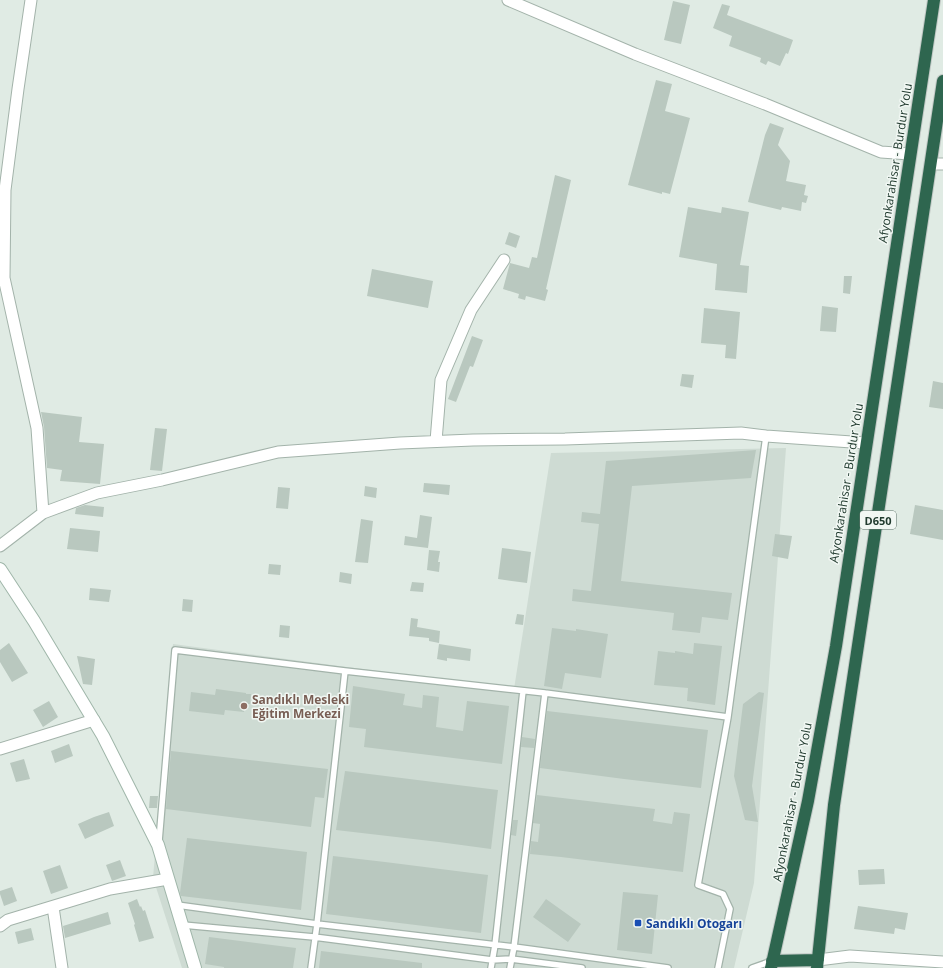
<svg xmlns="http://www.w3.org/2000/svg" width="943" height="968" viewBox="0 0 943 968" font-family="'Open Sans',sans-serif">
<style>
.built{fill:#cedbd3}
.building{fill:#b9c8bf}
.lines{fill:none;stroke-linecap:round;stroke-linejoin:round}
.lane-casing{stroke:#a3b3aa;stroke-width:8}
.street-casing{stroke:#a3b3aa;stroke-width:13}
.secondary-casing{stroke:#9fb6a9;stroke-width:14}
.highway-casing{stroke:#c1c8c5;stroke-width:14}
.lane{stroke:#fff;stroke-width:5.5}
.street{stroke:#fff;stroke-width:11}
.secondary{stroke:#fff;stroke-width:12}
.highway{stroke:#2e664f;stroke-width:12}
.education-dot{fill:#8d6e63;stroke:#f1f7f3;stroke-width:1.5}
.transit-dot{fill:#1a4fb4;stroke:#f1f7f3;stroke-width:1.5}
.labels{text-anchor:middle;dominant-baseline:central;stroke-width:3;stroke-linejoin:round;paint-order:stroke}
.shield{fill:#f1f7f3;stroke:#5f736a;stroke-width:1}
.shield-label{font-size:11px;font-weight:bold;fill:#213b2f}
.street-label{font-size:12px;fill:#213b2f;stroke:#f1f7f3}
.education-label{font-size:12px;font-weight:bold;fill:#785e54;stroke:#f1f7f3;text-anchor:start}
.transit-label{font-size:12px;font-weight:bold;fill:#164399;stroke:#f1f7f3;text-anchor:start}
</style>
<rect width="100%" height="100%" fill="#e0ebe4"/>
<path class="built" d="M786,448L754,883L734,968H182L153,878L173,644L514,689L551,453Z"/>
<path class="building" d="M673,1L690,5L681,44L664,40Z
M722,4L730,6L727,15L793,40L788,54L786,53L780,66L768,61L766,65L760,62L761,58L729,46L732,36L713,28Z
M656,80L672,84L665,111L690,118L670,194L662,192V194L628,185Z
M770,123L784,128L778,145L790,161L786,181L806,185L804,195L808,196L806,203L802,202L801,211L782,207L781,210L748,202L765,135Z
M555,175L571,180L546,289L548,290L545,301L526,296L525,300L518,298L519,294L503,289L510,263L529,268L532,257L537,258Z
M688,207L721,213L722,207L749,212L740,265L749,266L747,293L715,290L717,264L679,257Z
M509,232L520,236L516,248L505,244Z
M372,269L433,281L428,308L367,296Z
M844,276H852L850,294L843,293Z
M822,306L838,308L836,332L820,331Z
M704,308L740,312L736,359L725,358L726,345L701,343Z
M472,336L483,340L473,367L470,366L456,402L448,399Z
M682,374L694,375L692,388L680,386Z
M933,381L943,383V409L929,407Z
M41,412L82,417L79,442L104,444L100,484L60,481L62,470L47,468L44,427Z
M155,428L167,429L162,471L150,470Z
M756,450L751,478L632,486L621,581L732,593L728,620L702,617L700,633L672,630L674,613L572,601L573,589L591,591L599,524L581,522L582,512L600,514L606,461Z
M424,483L450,485L449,495L423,492Z
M365,486L377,488L376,498L364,496Z
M278,487L290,488L288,509L276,508Z
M85,505L104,507L103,517L75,514L76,508Z
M915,505L943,510V540L910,534Z
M420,515L432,517L428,548L404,545L405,536L417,538Z
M361,519L373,521L368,563L355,562Z
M70,528L100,531L98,552L67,549Z
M775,534L792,536L788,559L772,556Z
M502,548L531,552L527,583L498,579Z
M429,550L440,551L438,562H440L439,572L427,570Z
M269,564L281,565L280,575L268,574Z
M340,572L352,574L351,584L339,582Z
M412,582L424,583L423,592L410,591Z
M90,588L111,590L109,602L89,600Z
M183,599L193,600L192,612L182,611Z
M517,614L524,615L523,625L515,624Z
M411,618L418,619L417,627L440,631L439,643L429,641V638L409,636Z
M280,625L290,626L289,638L279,637Z
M552,628L576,631V629L608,634L601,678L565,673L562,689L544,686Z
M9,643L28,673L12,682L0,662V650Z
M694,643L722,646L715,705L687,701L688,688L654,685L658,651L675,653V651L693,654Z
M439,644L471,649L470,661L447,658V661L437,659Z
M77,656L95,659L92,685L83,684Z
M353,686L405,694L403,705L422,708L423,695L439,697L436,727L463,731L467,701L509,706L502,764L364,747L366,729L349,727Z
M216,689L246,693V694H251L250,704H245L244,712L225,710L224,715L189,711L191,692L215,695Z
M759,692L764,693L752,786L758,822L745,820L734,776L743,704Z
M49,701L58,717L43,727L33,710Z
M547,711L708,730L701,788L624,779L540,768Z
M522,737L535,739L534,748L521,747Z
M69,744L73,756L55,763L51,751Z
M171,751L328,769L324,798L315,797L311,827L166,809Z
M24,759L30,779L16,782L10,763Z
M345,771L498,790L491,849L439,842L336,830Z
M537,795L655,809L653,821L672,824L674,812L690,814L683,872L561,857L530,854L531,841L538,842L540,824L533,823Z
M150,796H158L157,808H149Z
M109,812L114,826L85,839L78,824L94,817Z
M513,820H518L516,836L511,835Z
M187,838L307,852L301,910L181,896L180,893Z
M333,856L385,862L488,875L481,933L326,914Z
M120,860L126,876L112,881L106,865Z
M60,865L68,888L51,894L43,871Z
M884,869L885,884L859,885L858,870Z
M12,887L17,901L4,906L0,894V891Z
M623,892L658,895L652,954L617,950Z
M137,899L140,907L141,906L143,911L145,910L154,938L139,942L134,925L135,924L128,903Z
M546,899L581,924L568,942L533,917Z
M858,906L908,913L905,930L895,928L894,934L854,929Z
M108,912L111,924L65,938L63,926Z
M31,928L34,940L18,944L15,932Z
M209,937L296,948L293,968H224V967L205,964Z
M321,951L422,963V968H319Z"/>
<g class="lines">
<defs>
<path id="lane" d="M159,841L175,650L345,671L545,693L728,717
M177,905L317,924L514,947L668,968
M183,925L314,937L492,960L511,959L582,968
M311,968L317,924L345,671
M491,968L495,945L523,691
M510,968L514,947L545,693
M718,968L730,909L723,894L698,885L728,717L766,436
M752,968L772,961"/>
<path id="street" d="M31,0L18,89L5,190L4,278L37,428L43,513
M508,0L635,54L765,104L881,152L910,154
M931,164H943
M436,441L441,380L471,310L504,260
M0,546L43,513L97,493L162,480L278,452L400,443L473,440L565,439L741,433L766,436L866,443
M0,749L94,720
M53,907L62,968
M0,926L8,920L110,889L168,879
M818,960L850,956L943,962"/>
<path id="secondary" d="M0,569L34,621L103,736L158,845L195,968"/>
<path id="highway" d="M772,961L818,960
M771,968L808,801L836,646L934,0
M817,968L834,805L943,81"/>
</defs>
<use href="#lane" class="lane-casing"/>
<use href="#street" class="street-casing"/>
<use href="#secondary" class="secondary-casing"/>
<use href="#highway" class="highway-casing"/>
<use href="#lane" class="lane"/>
<use href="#street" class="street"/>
<use href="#secondary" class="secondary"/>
<use href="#highway" class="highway"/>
</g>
<circle class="education-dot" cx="244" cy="706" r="4"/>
<rect class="transit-dot" x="634" y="919" width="8" height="8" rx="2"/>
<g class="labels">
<rect class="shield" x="860" y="511" width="36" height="18" rx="3"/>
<g class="shield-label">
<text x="878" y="520">D650</text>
</g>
<g class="street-label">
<text transform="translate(895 163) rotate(-81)">Afyonkarahisar - Burdur Yolu</text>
<text transform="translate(846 483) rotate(-81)">Afyonkarahisar - Burdur Yolu</text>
<text transform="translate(792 802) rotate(-79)">Afyonkarahisar - Burdur Yolu</text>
</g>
<g class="education-label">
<text x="252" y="699">Sandıklı Mesleki<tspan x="252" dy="14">Eğitim Merkezi</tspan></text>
</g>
<g class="transit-label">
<text x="646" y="923">Sandıklı Otogarı</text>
</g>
</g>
</svg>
